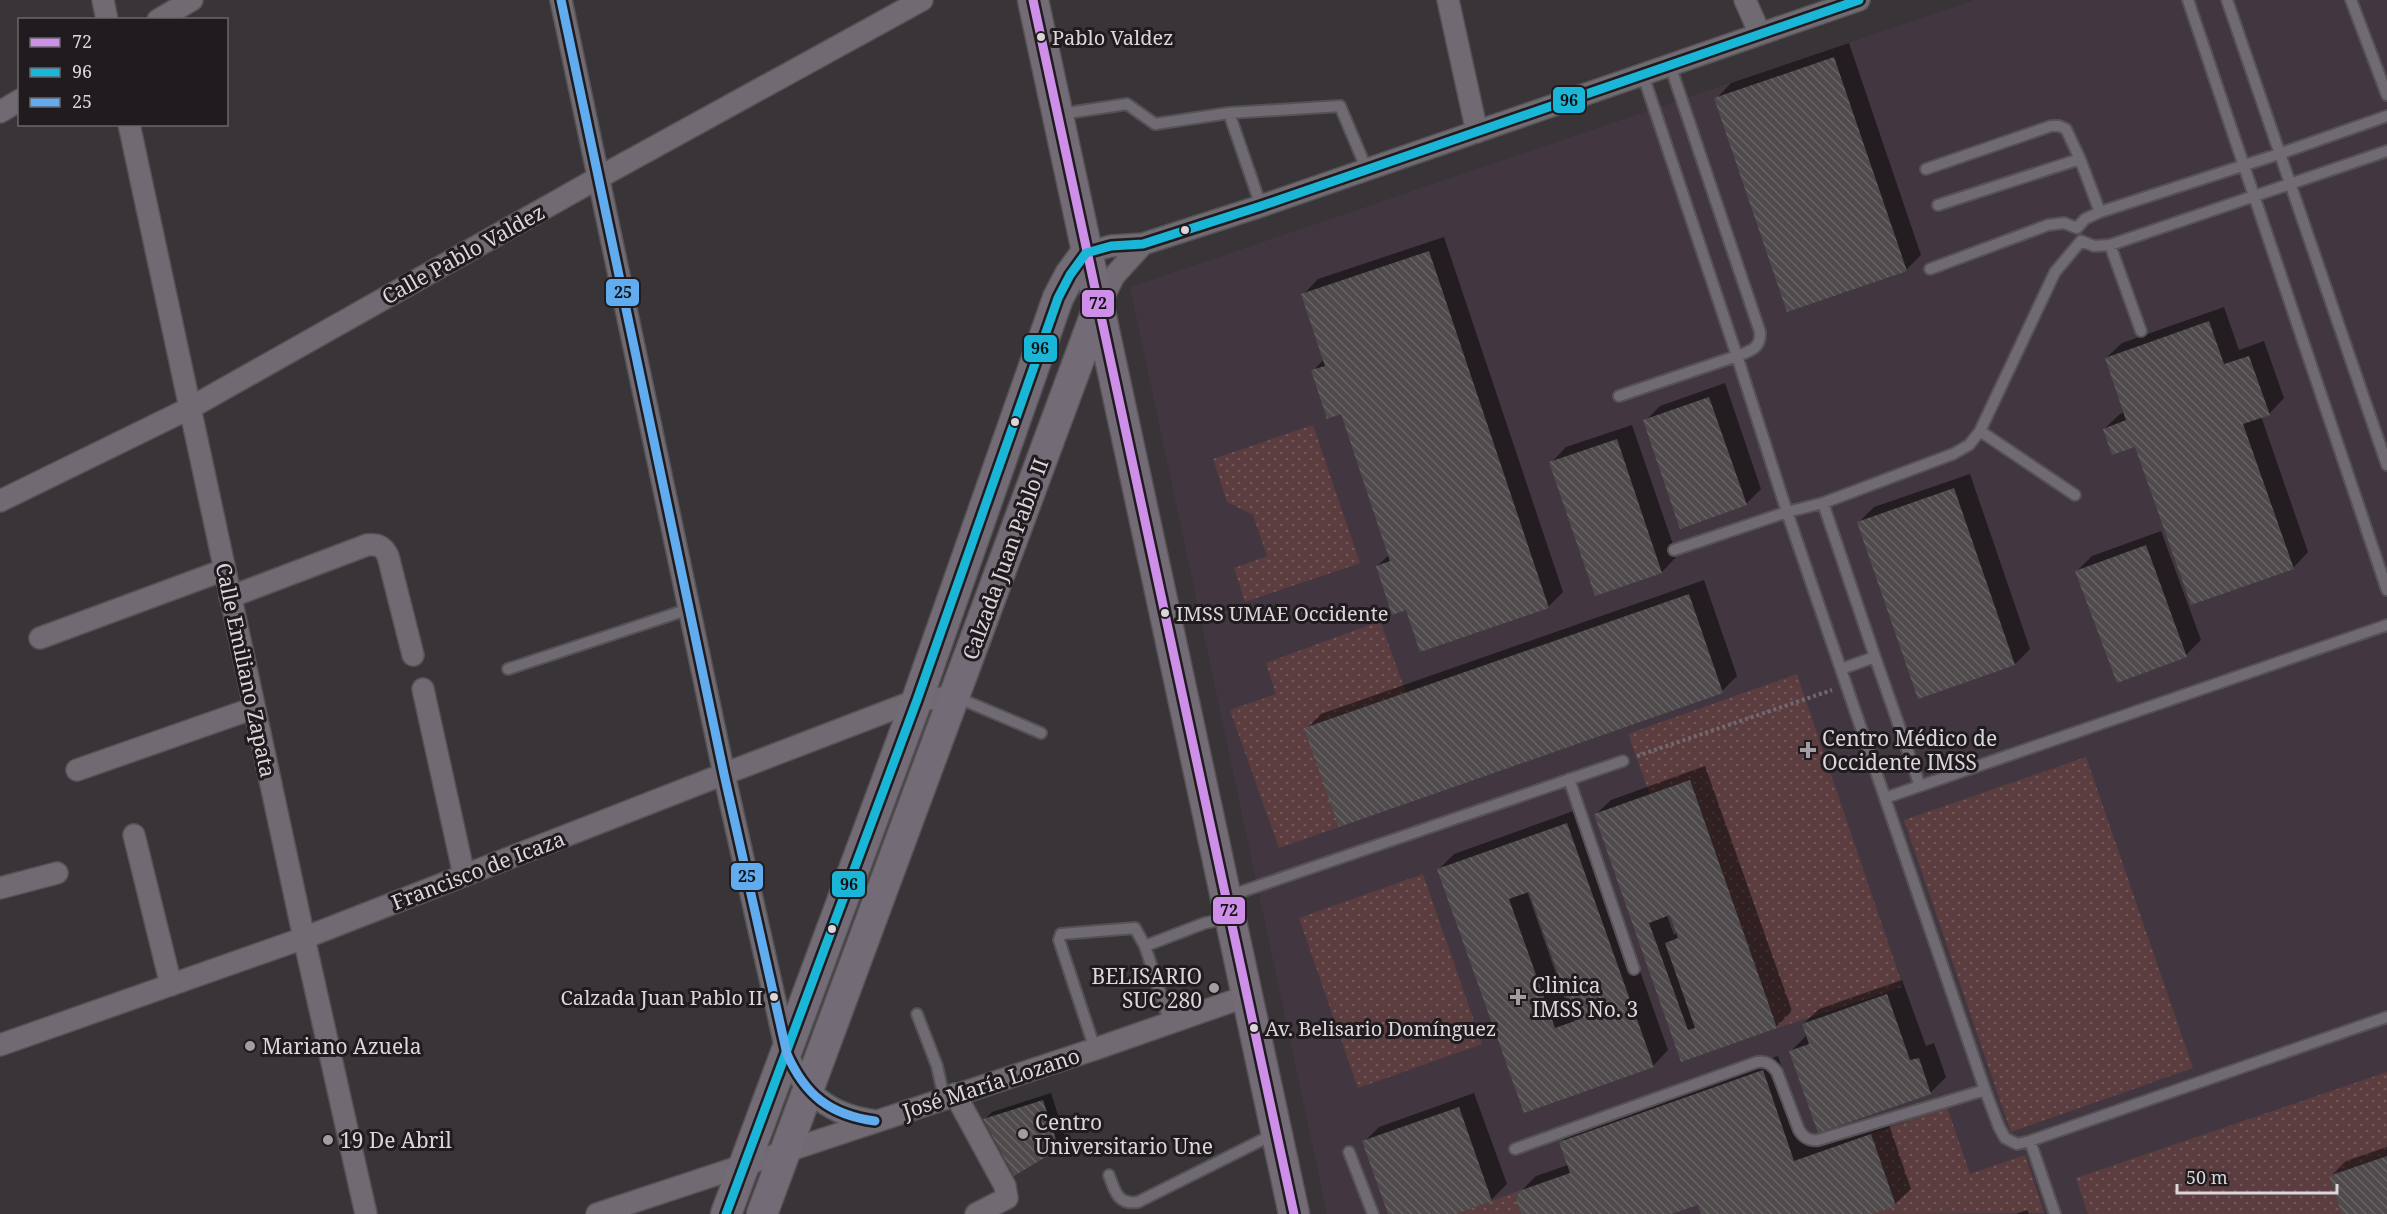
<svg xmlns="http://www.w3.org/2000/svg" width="2387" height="1214" viewBox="0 0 2387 1214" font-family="'Noto Serif',serif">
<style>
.built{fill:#423740}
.garden{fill:url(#garden-dots)}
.shadow{fill:#0007;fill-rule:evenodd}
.building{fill:url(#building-back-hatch);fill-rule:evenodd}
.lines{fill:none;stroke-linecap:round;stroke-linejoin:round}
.service-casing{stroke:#555254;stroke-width:14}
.minor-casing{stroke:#555254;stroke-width:24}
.secondary-casing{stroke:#555254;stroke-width:33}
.path{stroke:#6f6a70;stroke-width:4;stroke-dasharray:3 3;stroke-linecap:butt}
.service{stroke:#706a72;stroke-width:10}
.minor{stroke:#706a72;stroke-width:21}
.secondary{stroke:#736b75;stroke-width:30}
.bus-1-casing{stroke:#1f1b1e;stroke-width:14}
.bus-2-casing{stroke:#1f1b1e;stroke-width:14}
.bus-3-casing{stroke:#1f1b1e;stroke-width:14}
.bus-1{stroke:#ce8fe9;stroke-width:9}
.bus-2{stroke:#1ab6d8;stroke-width:9}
.bus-3{stroke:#60acee;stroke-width:9}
.bus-dot{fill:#dbd6d9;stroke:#1f1b1e;stroke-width:2}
.poi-dot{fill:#a29da0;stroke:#1f1b1e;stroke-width:2}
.labels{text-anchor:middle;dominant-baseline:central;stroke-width:6;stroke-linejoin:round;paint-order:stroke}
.bus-label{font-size:20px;fill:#dbd6d9;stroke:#1f1b1e;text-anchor:start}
.street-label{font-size:21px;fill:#dbd6d9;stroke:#1f1b1e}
.poi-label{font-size:21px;fill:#dbd6d9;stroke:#1f1b1e;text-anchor:start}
.line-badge{stroke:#1f1b1e;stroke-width:2}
.pale-badge-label{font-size:16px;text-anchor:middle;font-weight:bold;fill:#111}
</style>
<defs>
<pattern id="garden-dots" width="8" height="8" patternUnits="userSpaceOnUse" patternTransform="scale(1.5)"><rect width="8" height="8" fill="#5b3d3f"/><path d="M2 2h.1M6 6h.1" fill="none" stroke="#72585a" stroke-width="1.8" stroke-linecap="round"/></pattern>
<pattern id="building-back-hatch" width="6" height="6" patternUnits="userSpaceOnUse" patternTransform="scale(1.5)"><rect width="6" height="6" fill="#4f4b4d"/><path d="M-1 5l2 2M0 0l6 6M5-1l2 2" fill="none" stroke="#686466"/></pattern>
</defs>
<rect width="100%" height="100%" fill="#383437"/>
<path class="built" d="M1974,0H2387V1214H1327L1130,287Z"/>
<path class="garden" d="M1313,425L1360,563L1245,602L1234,568L1267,556L1253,515L1227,502L1213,459Z
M1380,621L1406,693L1305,728L1339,827L1279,848L1230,710L1276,694L1266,663Z
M1797,674L1903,987L1777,1028L1690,781L1650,795L1628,734Z
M2086,757L2193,1068L2011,1132L1904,820Z
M1423,874L1482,1044L1358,1088L1299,918Z
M2387,1072V1156L2329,1176L2342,1214H2088L2076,1178Z
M1947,1107L1970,1174L2025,1155L2044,1213L1873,1214L1896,1205L1871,1134Z
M1519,1191L1516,1200L1521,1214H1456Z"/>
<path class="shadow" d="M1849,43L1921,255L1906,270L1716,99L1731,83Z
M1444,237L1563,592L1548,607L1407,608L1377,566L1390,554L1342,412L1313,371L1324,359L1303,295L1318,279Z
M2224,307L2239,350L2264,341L2284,398L2269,414L2261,416L2308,552L2293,568L2136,445L2104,429L2120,414L2125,412L2106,358L2122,343Z
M1725,383L1761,489L1746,504L1645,421L1660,406Z
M1632,425L1677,556L1662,572L1551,463L1566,447Z
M1970,474L2030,649L2015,664L1859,522L1874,507Z
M2161,531L2201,640L2186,655L2077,571L2092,556Z
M1704,580L1737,676L1722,691L1306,729L1321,714Z
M1705,766L1792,1011L1776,1027L1682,1060L1595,815L1611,800ZM1670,913L1677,932L1674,935L1667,915Z
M1582,808L1668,1050L1653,1066L1525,1111L1439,869L1454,854ZM1530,890L1574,1013L1570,1014L1527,891Z
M1902,980L1926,1046L1934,1043L1946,1077L1931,1092L1819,1131L1791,1051L1806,1036L1803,1024L1819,1009Z
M1778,1056L1810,1146L1887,1119L1911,1189L1895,1204L1868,1214H1703L1699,1203L1667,1214H1522L1520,1192L1536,1176L1568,1165L1561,1142L1576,1127Z
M1051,1093L1066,1140L1058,1148L985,1119L992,1112Z
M1474,1093L1507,1184L1491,1200L1452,1214H1390L1364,1142L1379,1127Z
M2387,1147V1214H2343L2330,1177L2346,1161Z
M2027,1210L2029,1214H2016Z"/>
<path class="building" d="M1834,57L1907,271L1787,312L1714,98Z
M1429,251L1549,608L1420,652L1406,610L1392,615L1376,566L1390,561L1341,414L1327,419L1311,370L1325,366L1301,294Z
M2209,321L2224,364L2249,356L2270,415L2243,424L2294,569L2191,605L2135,447L2112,455L2103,429L2126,420L2105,358Z
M1709,397L1747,505L1680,529L1643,420Z
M1617,439L1662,573L1595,596L1549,462Z
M1954,488L2015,665L1918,699L1857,522Z
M2146,545L2187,657L2117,683L2075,571Z
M1689,594L1723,693L1339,827L1304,728Z
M1690,780L1777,1028L1681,1062L1594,814ZM1670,915L1678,938L1665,943L1695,1028L1688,1030L1649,923Z
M1567,823L1654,1067L1524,1113L1437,869ZM1529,892L1575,1021L1555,1028L1509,899Z
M1887,994L1910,1060L1919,1058L1931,1094L1818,1133L1789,1051L1809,1044L1802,1024Z
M1763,1070L1794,1161L1871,1134L1896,1206L1873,1214H1701L1698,1205L1671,1214H1521L1516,1200L1519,1191L1570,1173L1559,1142Z
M1043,1100L1059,1149L1014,1176L983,1119Z
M1459,1107L1492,1201L1456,1214H1388L1362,1141Z
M2387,1156V1214H2342L2329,1176Z"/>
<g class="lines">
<defs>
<path id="service" d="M2188,0L2387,590
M2227,0L2387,465
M2351,0L2387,95
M1643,75L1737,356C1751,351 1761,348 1760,332L1670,65
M1061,114L1127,104L1155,124L1229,113
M1926,169L2051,126H2059L2066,129L2080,159
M1938,205L2080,159L2100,212
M1261,206L1229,113L1340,106L1367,170
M2077,228L2085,219L2100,212L2279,154L2387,116
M2081,241L2094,246L2110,245L2387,151
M2110,245L2141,331
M1930,269L2048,225L2064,223L2077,228
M1619,396L1737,356L1787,512L1985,1090L1999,1127L2005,1138L2017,1144L2030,1141L2387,1017
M1980,431L2075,495
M1823,503L1875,657L1841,669
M1674,550L1787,512L1823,503L1953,454L1969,445L1980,431L2055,272L2081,241
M1875,657L1920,786
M508,669L689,609
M956,697L1041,733
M1569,779L1634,969
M1885,798L2387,625
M1229,896L1623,761
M1145,946L1205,923L1230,918
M917,1014L937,1066L944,1098
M1095,1049L1059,940L1061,934L1135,928L1145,946L1170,1023
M2030,1141L2055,1214
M1515,1149L1757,1062C1767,1061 1771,1064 1777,1072L1799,1130C1804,1138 1809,1141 1818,1140L1985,1090
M1349,1152L1373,1214
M1109,1175C1115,1192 1118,1205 1138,1202L1274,1134"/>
<path id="minor" d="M103,0L107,20
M561,0L724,774L787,1054C805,1095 830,1115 875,1121
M1448,0L1477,132
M1745,0L1760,34
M158,20L192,0
M0,112L20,100
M129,124L304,938L366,1214
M1086,253L1111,246L1143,244L1261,206L1859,0
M1098,308L1114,276L1143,244
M0,501L190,408L598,178L922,0
M230,597L367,545C378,544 383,546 388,556L413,655
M40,638L224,570
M423,689L464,875
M77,770L254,708
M134,835L171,985
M0,888L57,873
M0,1045L304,938L724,774L917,700L954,697
M955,1094L1005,1186L1007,1198L976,1214
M597,1214L1095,1049L1247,996"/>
<path id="secondary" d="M1033,0L1294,1214
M726,1214L917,700L1058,298L1070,275L1086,253
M762,1214L1098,308"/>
</defs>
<use href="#service" class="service-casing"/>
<use href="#minor" class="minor-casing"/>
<use href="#secondary" class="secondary-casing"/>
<path class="path" d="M1637,756L1832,690"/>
<use href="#service" class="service"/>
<use href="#minor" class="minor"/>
<use href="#secondary" class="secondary"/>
<defs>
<path id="bus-1" d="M1033,0L1294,1214"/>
<path id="bus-2" d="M726,1214L917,700L1058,298L1070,275L1086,253L1111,246L1143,244L1261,206L1859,0"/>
<path id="bus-3" d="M561,0L724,774L787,1054C805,1095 830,1115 875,1121"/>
</defs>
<use href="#bus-1" class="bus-1-casing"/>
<use href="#bus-2" class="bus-2-casing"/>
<use href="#bus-3" class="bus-3-casing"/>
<use href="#bus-1" class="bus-1"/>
<use href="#bus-2" class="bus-2"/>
<use href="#bus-3" class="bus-3"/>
</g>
<g class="bus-dot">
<circle cx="1041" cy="37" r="5"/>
<circle cx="1185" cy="230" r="5"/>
<circle cx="1015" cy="422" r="5"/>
<circle cx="1165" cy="613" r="5"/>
<circle cx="832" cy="929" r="5"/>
<circle cx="774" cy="997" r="5"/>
<circle cx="1254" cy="1028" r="5"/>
</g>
<g class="poi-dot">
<path d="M1805 741h6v6h6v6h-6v6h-6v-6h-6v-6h6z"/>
<circle cx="1214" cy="988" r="6"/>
<path d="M1515 988h6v6h6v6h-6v6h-6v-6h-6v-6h6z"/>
<circle cx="250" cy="1046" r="6"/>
<circle cx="1023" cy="1134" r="6"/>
<circle cx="328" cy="1140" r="6"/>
</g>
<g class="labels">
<g class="bus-label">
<text x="1052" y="37">Pablo Valdez</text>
<text x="1176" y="613">IMSS UMAE Occidente</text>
<text x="763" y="997" text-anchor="end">Calzada Juan Pablo II</text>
<text x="1265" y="1028">Av. Belisario Domínguez</text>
</g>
<g class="street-label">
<text transform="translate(463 254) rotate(-29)">Calle Pablo Valdez</text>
<text transform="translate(1005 559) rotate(-70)">Calzada Juan Pablo II</text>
<text transform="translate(246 670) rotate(78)">Calle Emiliano Zapata</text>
<text transform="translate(478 870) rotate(-21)">Francisco de Icaza</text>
<text transform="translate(991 1083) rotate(-18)">José María Lozano</text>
</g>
<g class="poi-label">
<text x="1822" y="738">Centro Médico de<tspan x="1822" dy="24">Occidente IMSS</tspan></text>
<text x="1202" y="976" text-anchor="end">BELISARIO<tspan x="1202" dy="24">SUC 280</tspan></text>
<text x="1532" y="985">Clinica<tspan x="1532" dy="24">IMSS No. 3</tspan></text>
<text x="262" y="1046">Mariano Azuela</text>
<text x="1035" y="1122">Centro<tspan x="1035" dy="24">Universitario Une</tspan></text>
<text x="340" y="1140">19 De Abril</text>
</g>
</g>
<g class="line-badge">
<rect x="1552" y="86" width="34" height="28" rx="6" fill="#1ab6d8"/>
<rect x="605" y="278" width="35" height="29" rx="6" fill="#60acee"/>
<rect x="1081" y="289" width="34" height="29" rx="6" fill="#ce8fe9"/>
<rect x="1023" y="334" width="35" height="29" rx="6" fill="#1ab6d8"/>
<rect x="730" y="862" width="34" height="29" rx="6" fill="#60acee"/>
<rect x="831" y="870" width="35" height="28" rx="6" fill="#1ab6d8"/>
<rect x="1212" y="896" width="34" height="29" rx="6" fill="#ce8fe9"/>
</g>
<g class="pale-badge-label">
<text x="1569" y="106">96</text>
<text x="623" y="298">25</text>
<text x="1098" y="309">72</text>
<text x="1040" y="354">96</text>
<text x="747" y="882">25</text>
<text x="849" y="890">96</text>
<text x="1229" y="916">72</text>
</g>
<rect x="18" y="18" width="210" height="108" fill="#1f1b1e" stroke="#6a6669" stroke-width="1.5"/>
<rect x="30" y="38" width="30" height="9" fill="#ce8fe9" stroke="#6a6669" stroke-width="1.5"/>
<text x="72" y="48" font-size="18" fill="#dbd6d9">72</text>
<rect x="30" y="68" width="30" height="9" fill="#1ab6d8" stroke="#6a6669" stroke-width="1.5"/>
<text x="72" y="78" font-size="18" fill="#dbd6d9">96</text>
<rect x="30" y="98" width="30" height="9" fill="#60acee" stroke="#6a6669" stroke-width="1.5"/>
<text x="72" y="108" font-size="18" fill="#dbd6d9">25</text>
<path d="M2177 1184v9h160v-9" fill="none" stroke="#dbd6d9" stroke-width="3"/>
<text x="2186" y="1184" font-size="18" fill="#dbd6d9" stroke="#1f1b1e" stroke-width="4.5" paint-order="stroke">50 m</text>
</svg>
